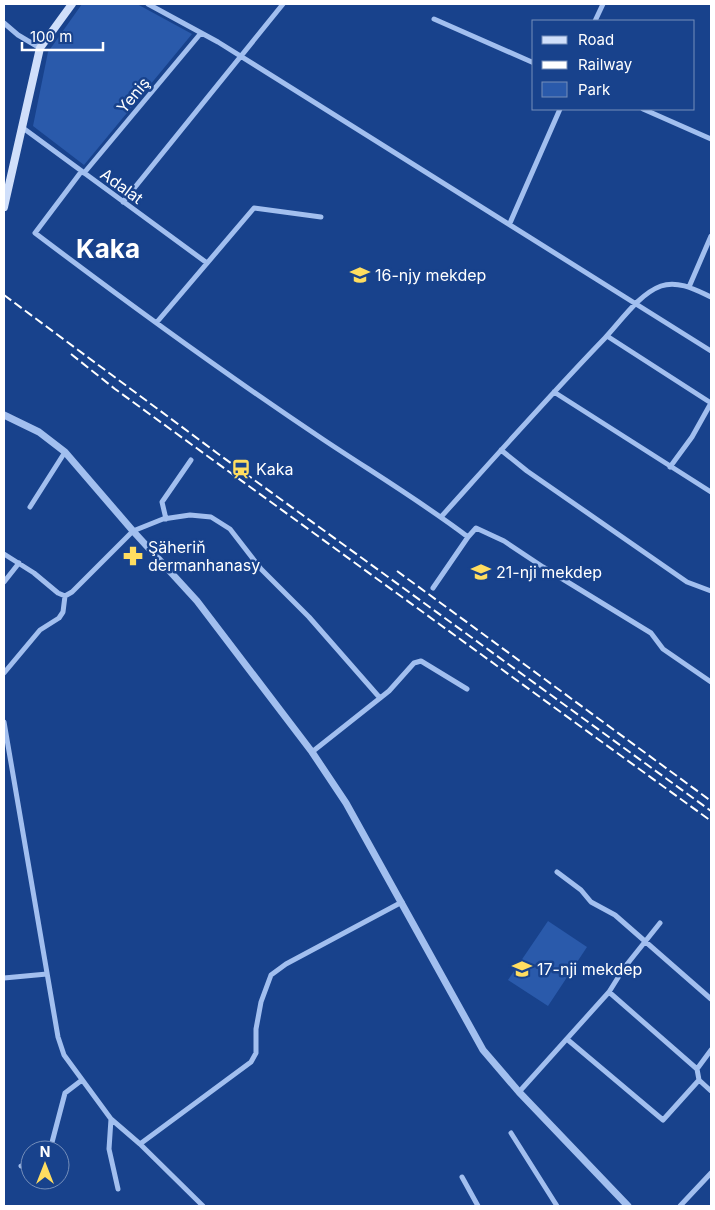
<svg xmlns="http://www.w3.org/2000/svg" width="715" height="1210" viewBox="0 0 715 1210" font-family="Inter,sans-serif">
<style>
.green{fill:#2a5aab}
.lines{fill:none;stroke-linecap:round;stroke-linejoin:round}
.minor{stroke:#a2bfef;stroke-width:5}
.tertiary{stroke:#a2bfef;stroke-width:7}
.secondary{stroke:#d0dffa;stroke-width:8}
.rail{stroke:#fff;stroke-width:2;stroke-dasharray:9 4;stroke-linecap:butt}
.labels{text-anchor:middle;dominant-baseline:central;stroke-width:5;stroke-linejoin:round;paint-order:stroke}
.street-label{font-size:16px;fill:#fff;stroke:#18428c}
.poi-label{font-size:16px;fill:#fff;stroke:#18428c;text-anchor:start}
.town-label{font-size:26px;font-weight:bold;fill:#fff;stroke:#18428c}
</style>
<rect width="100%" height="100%" fill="#18428c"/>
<path class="green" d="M82,4H137L192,34L84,165L33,126L48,52Z
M548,921L587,947L548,1006L508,980Z"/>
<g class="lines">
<path class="minor" d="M148,4L218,42L711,351
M434,19L534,63
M595,21L603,4
M4,23L18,35L40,48
M643,109L711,139
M23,128L207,263
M81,172L35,233C129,304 225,374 324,440C372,472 422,502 468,537L433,588
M84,173L201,33
M123,202L283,4
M510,223L560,109
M689,287L711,236
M157,322L254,208L321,217
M607,336L711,403
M554,392L711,492
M501,450L527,471L687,582L711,591
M670,467L692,437L711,403
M30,507L65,452
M441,517C495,457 549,396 605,338C621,321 639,294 661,286C678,280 696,290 711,297
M166,519L162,502L191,460
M468,537L476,528L504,541L543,567L651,633L663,649L711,682
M4,554L34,573L58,593L65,596L72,592L133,531L163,519L190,515L211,517L230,529L261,569L309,617L380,698
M4,582L19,563
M4,673L40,630L59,618L63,612L65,596
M4,722L58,1037L64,1055L111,1119L140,1144L203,1206
M312,752L389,691L414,663L421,661L467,689
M557,872L581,890L591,902L615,915L711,999
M4,978L47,974
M609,992L697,1069L699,1080L711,1091
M568,1040L663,1120L699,1080
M697,1069L711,1050
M519,1092L609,992L624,968L660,923
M111,1119L109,1149L118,1189
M511,1133L557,1206
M140,1144L251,1062L256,1053V1029L261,1002L271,975L286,964L402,902
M50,1150L65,1093L82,1080
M21,1166L30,1163
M462,1177L478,1206
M680,1206L711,1173"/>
<path class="tertiary" d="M4,415L39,432L65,452L133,531L197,601L312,752L346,803L483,1050L519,1092L628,1206"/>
<path class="secondary" d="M4,207L40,48L72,4"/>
<path class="rail" d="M4,295L217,453L711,811
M71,354L115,389L711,821
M397,571L711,801"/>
</g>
<defs>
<symbol id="school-bare" viewBox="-9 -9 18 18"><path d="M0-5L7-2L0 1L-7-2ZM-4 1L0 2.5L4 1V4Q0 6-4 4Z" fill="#ffdd60" stroke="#18428c" stroke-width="2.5" paint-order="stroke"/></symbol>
<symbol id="station-bare" viewBox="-9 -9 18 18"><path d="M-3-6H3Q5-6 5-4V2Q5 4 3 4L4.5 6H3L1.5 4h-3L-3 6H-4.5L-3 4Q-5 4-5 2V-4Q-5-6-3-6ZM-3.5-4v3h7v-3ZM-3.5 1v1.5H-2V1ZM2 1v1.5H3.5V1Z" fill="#ffdd60" stroke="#18428c" stroke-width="2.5" paint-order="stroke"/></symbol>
<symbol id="pharmacy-bare" viewBox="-9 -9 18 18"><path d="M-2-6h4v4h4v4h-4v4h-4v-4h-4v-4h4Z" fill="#ffdd60" stroke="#18428c" stroke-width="2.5" paint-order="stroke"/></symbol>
</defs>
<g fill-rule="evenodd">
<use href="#school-bare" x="346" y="261" width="28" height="28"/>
<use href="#station-bare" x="227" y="455" width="28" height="28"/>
<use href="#pharmacy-bare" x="119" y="542" width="28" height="28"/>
<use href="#school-bare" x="467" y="558" width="28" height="28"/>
<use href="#school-bare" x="508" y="955" width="28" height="28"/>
</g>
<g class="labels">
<g class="street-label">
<text transform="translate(133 95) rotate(-50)">Yeniş</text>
<text transform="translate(122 186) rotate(36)">Adalat</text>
</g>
<g class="poi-label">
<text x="375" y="275">16-njy mekdep</text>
<text x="256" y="469">Kaka</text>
<text x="148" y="547">Şäheriň<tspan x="148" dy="18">dermanhanasy</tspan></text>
<text x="496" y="572">21-nji mekdep</text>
<text x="537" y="969">17-nji mekdep</text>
</g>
<g class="town-label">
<text x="108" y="248">Kaka</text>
</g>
</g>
<rect width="715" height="1210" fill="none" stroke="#ffffff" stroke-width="10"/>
<rect x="532" y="20" width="162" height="90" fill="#18428c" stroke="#748eba"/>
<rect x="542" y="36" width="25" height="8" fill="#d0dffa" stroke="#748eba"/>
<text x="578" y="45" font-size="15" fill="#ffffff">Road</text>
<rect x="542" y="61" width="25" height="8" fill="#ffffff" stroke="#748eba"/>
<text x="578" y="70" font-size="15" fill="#ffffff">Railway</text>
<rect x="542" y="82" width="25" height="15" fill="#2a5aab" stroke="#748eba"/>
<text x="578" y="95" font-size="15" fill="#ffffff">Park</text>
<g transform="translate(45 1165)"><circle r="24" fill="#18428c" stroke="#748eba"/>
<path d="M0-4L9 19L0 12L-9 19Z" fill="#ffdd60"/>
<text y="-8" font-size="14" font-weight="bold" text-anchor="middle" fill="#ffffff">N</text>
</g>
<path d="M22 42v8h81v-8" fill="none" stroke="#ffffff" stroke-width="2.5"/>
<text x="30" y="42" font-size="15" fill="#ffffff" stroke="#18428c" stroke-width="4" paint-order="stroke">100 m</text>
</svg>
